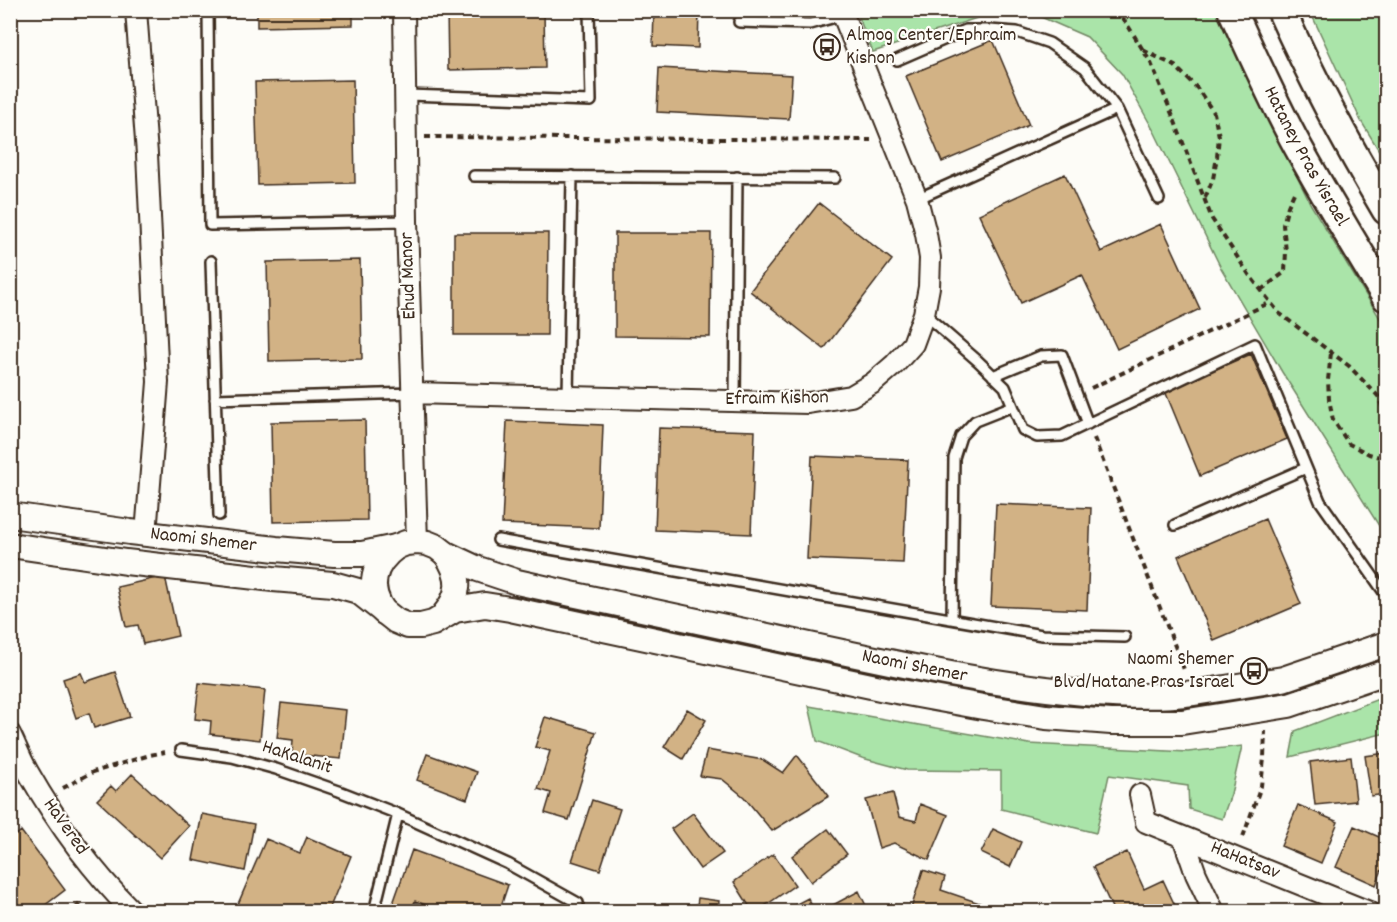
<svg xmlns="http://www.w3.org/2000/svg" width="1397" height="922" viewBox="0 0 1397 922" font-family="Dekko,sans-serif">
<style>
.green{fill:#aae4a9;stroke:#728764;stroke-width:1.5}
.building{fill:#d2b285;stroke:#3b2a1e;stroke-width:1.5}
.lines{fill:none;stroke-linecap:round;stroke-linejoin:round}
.service-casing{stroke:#3b2a1e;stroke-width:14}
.minor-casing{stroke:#3b2a1e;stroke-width:24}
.tertiary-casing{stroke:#3b2a1e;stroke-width:28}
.secondary-casing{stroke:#3b2a1e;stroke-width:32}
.path{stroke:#3b2a1e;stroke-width:4;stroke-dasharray:6 4.5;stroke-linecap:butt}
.service{stroke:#fdfcf7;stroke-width:9}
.minor{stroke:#fdfcf7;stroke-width:20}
.tertiary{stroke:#fdfcf7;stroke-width:24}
.secondary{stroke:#fdfcf7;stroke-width:27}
.labels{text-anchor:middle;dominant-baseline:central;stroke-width:4.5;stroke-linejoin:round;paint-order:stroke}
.poi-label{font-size:20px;fill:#3b2a1e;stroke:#fdfcf7;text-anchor:start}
.street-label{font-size:20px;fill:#3b2a1e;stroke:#fdfcf7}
</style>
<rect width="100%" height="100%" fill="#fdfcf7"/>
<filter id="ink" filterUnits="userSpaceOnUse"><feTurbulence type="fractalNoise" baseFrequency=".0167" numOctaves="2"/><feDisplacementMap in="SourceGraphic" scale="12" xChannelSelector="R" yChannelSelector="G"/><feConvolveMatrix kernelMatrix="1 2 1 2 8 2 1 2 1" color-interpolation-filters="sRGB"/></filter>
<g filter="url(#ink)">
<path class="green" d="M856,11H1217L1262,106L1311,205L1386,328V537L1282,372L1221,268L1155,133L1122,74L1087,37L1041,17L992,13L873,52Z
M1310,11H1386V162L1361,121Z
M1386,696V733L1290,757L1295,731Z
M809,706L1029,744L1188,752L1242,746L1231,794L1222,819L1189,809L1188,786L1109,775L1096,833L1001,809V771L907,770L862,758L817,741Z"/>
<path class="building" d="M257,10H353V25L257,27Z
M447,10H544L545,68L448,70Z
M654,10H699L698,48L653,46Z
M993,40L1029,125L942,162L906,76Z
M659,68L792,75L789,119L657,112Z
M353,80L355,183L258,185L255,82Z
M1065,174L1101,252L1161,224L1200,309L1117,349L1082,275L1021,303L979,214Z
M819,203L892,260L824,349L750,291Z
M454,233H548L547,335H454Z
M615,233H711L710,337L615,336Z
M360,260L362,359L269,361L267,262Z
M1251,354L1287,439L1200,476L1165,391Z
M365,420L367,520L273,522L271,422Z
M507,421L603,425L599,528L502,524Z
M659,428L755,431L751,534L655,530Z
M812,456L908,460L903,563L807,559Z
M996,504L1091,508L1087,610L991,606Z
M1265,519L1301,604L1214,641L1178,556Z
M165,576L178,636L143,644L138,625L126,627L117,587Z
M115,672L130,717L94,728L89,713L76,718L63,679L81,673L85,682Z
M199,683L265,690L260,740L210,734L211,721L195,719Z
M281,703L346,710L341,759L292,754L293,740L277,738Z
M687,709L706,720L683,759L664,747Z
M545,717L596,732L569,820L545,813L551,793L538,789L550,751L535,747Z
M707,750L763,760L783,773L797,755L829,796L772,831L744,797L722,779L700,776Z
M1386,753V794L1371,796L1365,756Z
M427,754L477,772L467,799L417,780Z
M1351,757L1356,801L1315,805L1310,762Z
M132,774L189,826L160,858L97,800L111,786L116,791Z
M893,793L899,817L916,821L920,804L948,815L929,860L894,843L879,848L866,800Z
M592,800L620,809L600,870L572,861Z
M1298,805L1338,822L1321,863L1281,846Z
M693,813L723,853L700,869L671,829Z
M202,814L254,824L245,871L193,860Z
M1354,826L1386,840V859L1376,885L1336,867Z
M828,829L847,854L811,882L792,856Z
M993,829L1021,842L1010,867L981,853Z
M21,831L65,890L36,912H10V840Z
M307,837L351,856L328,912H255L238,904L266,839L300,853Z
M412,850L508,885L499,912H445L415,901L411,912H390Z
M1127,852L1144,889L1163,880L1178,912H1114L1093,867Z
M773,854L795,885L756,912H753L734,882Z
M923,870L945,877L941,890L997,909L996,912H910Z
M859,891L869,912H820Z
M698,898L719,901L718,912H696Z
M808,898L815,912H785V910Z
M78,904L85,912H70Z"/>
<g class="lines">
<defs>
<path id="service" d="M208,10L210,225L407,221
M739,22L810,24L843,15
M897,60L966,30H989L1017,32L1049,43L1085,68L1117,109L1159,199
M406,95L591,101L589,10
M474,176L835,178
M917,199L1117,109
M211,261L219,515
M924,314L978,361L1005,387L1023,430L1037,437L1062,436L1255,344L1320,501L1386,595
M993,376L1041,356L1062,355L1088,424
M568,396L572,176
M215,399L413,393
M735,402L737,177
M1175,525L1306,468
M498,540L1042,635L1125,637
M952,619L954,458L961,436L975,421L1013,406
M181,750L232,757L276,769L339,791L398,814L508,864L578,903L577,912
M374,912L398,814"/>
<path id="minor" d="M136,10L147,154L158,382L146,534
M404,10L407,221L417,542
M413,393L808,403L851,396L873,383L895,364L913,344L924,314L929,287L930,258L926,234L917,199L841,10
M10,734C16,746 21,760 28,772C57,823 92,871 133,912
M1140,795L1146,822L1369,912
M1183,837L1196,874L1214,912"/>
<g id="tertiary">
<path id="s1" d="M10,515L130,532L276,549L334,554H362L396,547L406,543L417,542L427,543L437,547L446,554L478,569L517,582C625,606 733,629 842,652C922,669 1003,686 1084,693C1120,696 1158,698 1193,693L1283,679L1386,644"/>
<path d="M10,545L126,562L273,579L333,584L358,591L396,621L408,626H421L433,623L455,610L485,605L510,609L885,689L983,707L1046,717L1111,722H1182L1289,705L1386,672"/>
<path d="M384,612C366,587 373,564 396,547"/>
<path d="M443,616C461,595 462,577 446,554"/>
</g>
<g id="secondary">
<path id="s2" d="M1232,10C1253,56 1274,103 1298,147C1326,198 1356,247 1386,297"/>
<path d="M1281,10C1312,79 1348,146 1386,210"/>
</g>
</defs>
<use href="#service" class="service-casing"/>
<use href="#minor" class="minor-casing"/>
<use href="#tertiary" class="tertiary-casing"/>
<use href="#secondary" class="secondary-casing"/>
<path class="path" d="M1115,10L1127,24L1151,63L1174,119L1212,219L1250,276L1279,313L1349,366L1378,396L1386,417
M1143,50L1175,66L1197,88L1214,113L1219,136L1217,157L1213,179L1205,198
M425,137L871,140
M1261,290L1285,272L1286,251L1283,225L1288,206L1294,193
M1331,353L1328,380L1329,399L1333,420L1349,444L1369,454L1386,459
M1091,388L1271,302
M1094,438L1185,672
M63,788L93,772L150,755L165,752
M1243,837L1261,786L1264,758L1265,731"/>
<use href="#service" class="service"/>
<use href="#minor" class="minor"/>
<use href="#tertiary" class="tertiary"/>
<use href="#secondary" class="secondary"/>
</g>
</g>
<defs>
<symbol id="bus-ring" viewBox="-11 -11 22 22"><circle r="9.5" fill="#fdfcf7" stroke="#3b2a1e" stroke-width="1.5"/><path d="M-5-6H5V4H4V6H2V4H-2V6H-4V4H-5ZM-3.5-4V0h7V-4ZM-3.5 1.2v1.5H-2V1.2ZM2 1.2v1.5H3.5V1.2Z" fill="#3b2a1e"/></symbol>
</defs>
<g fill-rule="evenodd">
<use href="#bus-ring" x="812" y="32" width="30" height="30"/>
<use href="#bus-ring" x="1239" y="656" width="30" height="30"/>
</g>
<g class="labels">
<g class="poi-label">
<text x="846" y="36">Almog Center/Ephraim<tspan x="846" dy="23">Kishon</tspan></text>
<text x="1234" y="660" text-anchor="end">Naomi Shemer<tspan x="1234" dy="23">Blvd/Hatane Pras Israel</tspan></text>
</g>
<g class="street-label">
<text stroke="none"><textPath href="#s2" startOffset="164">Hataney Pras Yisrael</textPath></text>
<text transform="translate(409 276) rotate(-92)">Ehud Manor</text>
<text transform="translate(777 399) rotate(-1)">Efraim Kishon</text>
<text stroke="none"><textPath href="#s1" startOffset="195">Naomi Shemer</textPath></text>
<text stroke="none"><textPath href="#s1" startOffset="926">Naomi Shemer</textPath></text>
<text transform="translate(297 758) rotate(18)">HaKalanit</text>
<text transform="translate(65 827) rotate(55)">HaVered</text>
<text transform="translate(1245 861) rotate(22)">HaHatsav</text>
</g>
</g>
<rect width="1397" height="922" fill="none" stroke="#fdfcf7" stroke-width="36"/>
<rect x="18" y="18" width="1361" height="886" fill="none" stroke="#3b2a1e" stroke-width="2" filter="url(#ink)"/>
</svg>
